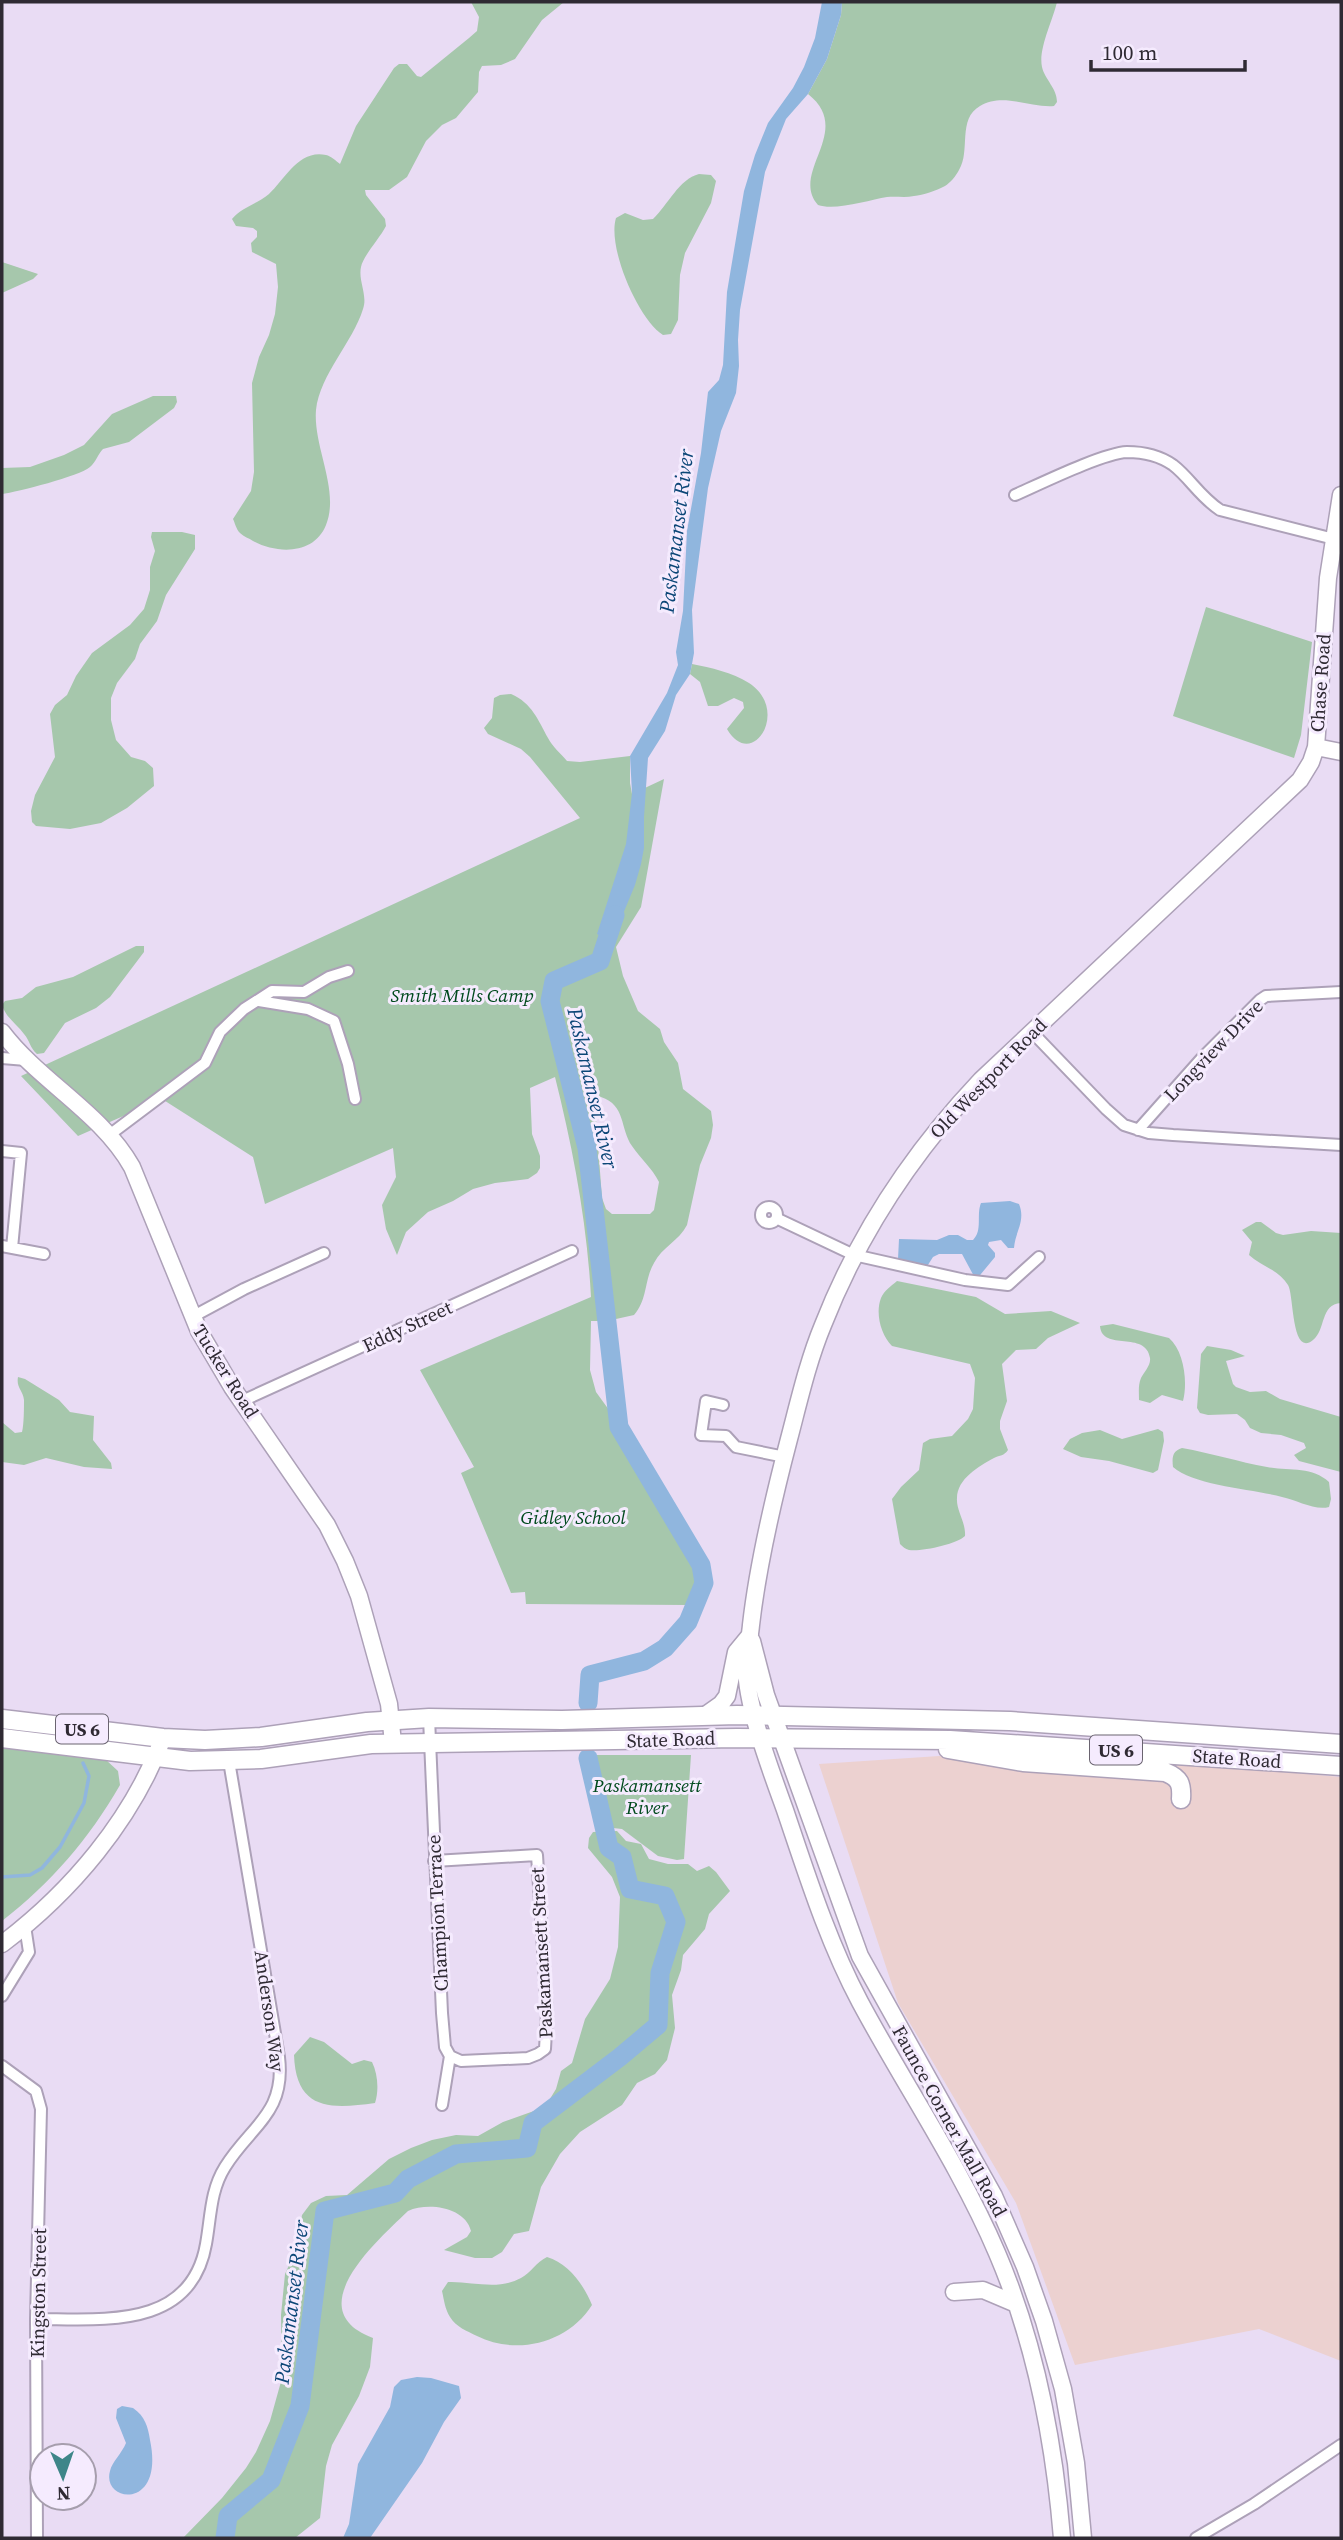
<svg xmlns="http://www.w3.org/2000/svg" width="1343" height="2540" viewBox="0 0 1343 2540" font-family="'Source Serif 4',serif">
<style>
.commercial{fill:#ecd1d0}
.green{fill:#a6c7ac;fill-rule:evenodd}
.water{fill:#90b6de}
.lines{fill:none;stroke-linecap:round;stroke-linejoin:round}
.stream{stroke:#90b6de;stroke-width:3.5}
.river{stroke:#90b6de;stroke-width:19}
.street-casing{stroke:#ada1b8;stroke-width:14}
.secondary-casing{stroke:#ada1b8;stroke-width:19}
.primary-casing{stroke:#ada1b8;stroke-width:21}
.street{stroke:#fff;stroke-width:10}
.secondary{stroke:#fff;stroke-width:16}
.primary{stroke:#fff;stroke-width:18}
.labels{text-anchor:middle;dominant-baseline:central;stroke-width:6;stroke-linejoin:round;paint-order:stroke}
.shield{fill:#f5ebfe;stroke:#6a6470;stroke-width:2}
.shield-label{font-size:18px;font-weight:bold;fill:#2f2a33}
.street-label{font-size:19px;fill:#2f2a33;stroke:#f5ebfe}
.park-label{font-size:19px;font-style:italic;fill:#004a1d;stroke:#f5ebfe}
.water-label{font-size:21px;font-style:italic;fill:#0b4677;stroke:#f5ebfe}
</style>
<rect width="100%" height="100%" fill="#e9dcf4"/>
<path class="commercial" d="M1029,1750L1341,1777V2361L1259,2329L1075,2365L1016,2203L898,2003L819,1764Z"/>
<path class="green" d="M471,2H564L542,20L515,59L501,65L482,66L479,72L478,92L456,118L442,125L426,141L407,177L389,190H365L366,195L385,219L386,226C380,238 363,256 361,267C358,281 368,295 363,309C353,342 320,374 316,410C313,447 340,490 326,525C314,555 277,554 253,541C249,538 244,537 240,533C236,529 235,523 233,519L251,491L254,472L252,383L259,357L269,335L275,314L278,287L276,264L252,252L251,243L257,237V231L253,228L236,226L232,219C242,207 257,204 269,194C285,179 299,149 326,155C331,156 336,161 340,164L356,126L394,68L399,64H407L417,76L421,77L469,38L477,31L479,17Z
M842,2H1057C1053,20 1038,49 1042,67C1045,80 1057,88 1057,102L1054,106C1030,108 1003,92 980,106C957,119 971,151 959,170C956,176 950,183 945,186C936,191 923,195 914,196C905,198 896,196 887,197C869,200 835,211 818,205C789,172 855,131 808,94L827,59L841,15Z
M699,174L711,175L716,181L711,203L685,253L680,275L678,320L671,334L663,335C638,319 607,247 616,218L625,213L643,220L653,219C668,205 679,179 699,174Z
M2,262L38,274L33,279L2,293Z
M153,396H176L177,402L174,408L129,442L103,449C98,454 96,462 90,467C80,476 17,492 2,494V468L30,467L64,455L84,445L112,414Z
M152,532H182L195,535V549L166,595L157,621L140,644L135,659L117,683L111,698V720L116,740L131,757L145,761L153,768L154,786L127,808L101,823L70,829L36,826L32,822L31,811L35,795L55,757L50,714L55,705L67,695L76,676L92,653L130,625L144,609L150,590V567L155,551L151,537Z
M1206,607L1312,642L1301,735L1294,758L1173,716Z
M692,664C711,668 732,672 749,683C791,710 752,772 727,729L744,708L743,702L734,698L718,706H708L700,682L690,674Z
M511,694C532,703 538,720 548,738C552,746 561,754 567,761L580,762L630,756V783L632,794L664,779L641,907L616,947L623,976L638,1011L660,1029L664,1042L678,1063L683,1089L711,1111L713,1125L711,1138L700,1165L687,1225C679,1241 662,1247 654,1263C644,1280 648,1299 634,1315L607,1321H591L590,1370L596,1392L625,1432L698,1573L699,1583L688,1605L526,1604L525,1592L511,1593L461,1473L474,1467L420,1370L591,1297C587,1222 573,1149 555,1077L530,1088L532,1134L540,1156V1168L537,1173L528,1179L495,1183L473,1189L453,1201L428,1212L406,1232L397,1255L386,1229L382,1205L396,1177L393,1148L265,1204L253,1157L162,1099L78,1136L21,1076L580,818L530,757L521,749L488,734L484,728L492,718L494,698L500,695ZM601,1097C626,1105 620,1129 632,1146C641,1159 652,1168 659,1182L654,1210L650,1214H612L606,1209L602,1198L596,1118L598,1101Z
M136,946H144V952L110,997L96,1008L65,1023L44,1053L37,1054C30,1048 30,1041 24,1034C17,1024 6,1018 2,1005L5,1001L22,998L36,987L73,977Z
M1256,1222H1261L1276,1233L1283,1235L1311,1231L1341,1233V1303C1320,1304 1326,1330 1313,1340C1291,1358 1294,1294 1288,1285C1279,1270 1261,1266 1249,1255L1252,1242L1242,1230Z
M897,1281L976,1297L1005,1314L1051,1311L1080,1323L1048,1338L1036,1349L1016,1350L1002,1364L1007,1401L1000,1421V1429L1008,1450C1004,1456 1000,1455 994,1458C979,1466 957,1479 957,1498C956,1511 966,1522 965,1536C957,1544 921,1552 909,1550C905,1549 903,1547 900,1544L892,1499L901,1487L919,1470L923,1443L930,1439L952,1436L968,1419L973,1409L975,1378L970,1364L892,1346C881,1335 875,1313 881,1298C884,1291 891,1286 897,1281Z
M1113,1324L1169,1338C1184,1351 1188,1382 1183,1401L1162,1395L1150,1403L1139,1400C1139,1393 1138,1385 1141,1378C1144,1372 1151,1365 1150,1358C1146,1330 1102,1352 1100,1326Z
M1207,1346L1231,1350L1245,1356L1226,1361L1233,1384L1236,1387L1250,1392L1266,1391L1280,1399L1341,1417V1472L1299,1461L1294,1455L1306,1448L1304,1443L1281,1435L1261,1433L1250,1428L1245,1420L1237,1414L1208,1415L1200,1413L1197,1408L1201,1354Z
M18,1377L25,1379L59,1400L70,1412L94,1416L93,1440L111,1463L112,1469L84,1467L46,1458L24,1465L2,1462V1422L15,1433L22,1432C24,1425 24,1407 24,1400C23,1390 16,1388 18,1377Z
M1158,1429L1163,1432L1164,1441L1158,1470L1153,1473L1109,1461L1081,1457L1063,1449L1070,1439L1082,1433L1100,1430L1122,1439Z
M1182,1448C1211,1453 1239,1462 1267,1467C1289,1471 1312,1466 1329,1482L1331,1499L1329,1507C1315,1511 1297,1500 1282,1497C1254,1489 1194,1486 1173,1467C1172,1458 1172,1451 1182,1448Z
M2,1745L105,1759L118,1771L120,1785C89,1839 51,1883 2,1921Z
M594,1755H691L684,1859L677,1860L658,1856L622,1829L604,1827L607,1819Z
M617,1831L626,1841L641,1844L649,1859L668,1864H688L697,1871L709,1866L716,1872L730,1891L709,1914L705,1929L683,1955L681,1970L672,1995L675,2028L667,2060L655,2074L637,2083L622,2105L580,2132L560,2154L541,2187L529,2231L514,2234L502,2252L492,2258H475L444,2250L467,2237L471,2231C465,2207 428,2202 408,2211C379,2239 297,2310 373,2338L370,2367L359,2396L332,2445L326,2466L320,2518L295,2538H183L222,2498L246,2468L256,2452L270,2421L282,2378L281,2315L285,2274L296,2250L302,2215L311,2203L326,2196L347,2195L389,2159L411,2148L432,2140L456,2135L478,2136L503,2122L545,2107L556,2089L561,2071L572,2063L585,2019L610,1979L618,1947L620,1897L612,1877L588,1848L589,1838L593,1832Z
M310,2037L324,2042L352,2064L364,2060L372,2062C378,2074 379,2091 375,2103C331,2109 296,2111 294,2055Z
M547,2257C568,2263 584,2285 592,2305C568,2343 517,2356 477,2336C467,2331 456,2327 450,2317C445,2309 444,2300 442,2291L448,2282C472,2281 497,2291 521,2278C531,2273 536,2262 547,2257Z"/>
<path class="water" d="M822,2H842L841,15L827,59L808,94L786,119L765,172L740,310L738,340L739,366L736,393L721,431L708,488L692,610L694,653L692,664L690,674L676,695L665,731L648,758L644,817V848L641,864L635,885L618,926L615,943L597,934L626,844L632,793L630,756L667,693L678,665L676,652L683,611L687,531L701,453L708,392L719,380L723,365L727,292L744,191L755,155L768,123L793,88L804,67L815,38Z
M1010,1201L1019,1204C1026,1221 1015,1232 1014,1248H1008L1001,1240L989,1242L988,1245L995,1253V1257L976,1280L962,1254H939L933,1257L926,1268L905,1266L898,1259L899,1239L937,1240L949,1235H958L967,1240H973C983,1230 976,1215 981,1203Z
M417,2377L431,2378L459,2386L461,2398L444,2422L422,2463L370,2538H343L349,2524L358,2464L390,2407L394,2387L401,2380Z
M122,2406L133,2408C145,2416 148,2427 150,2440C165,2511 101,2503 110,2471C112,2462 122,2453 126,2443L116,2418L117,2409Z"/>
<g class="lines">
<path class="stream" d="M2,1877L30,1875L42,1868L60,1847L84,1803L89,1776L83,1763"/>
<path class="river" d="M588,1703L590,1675L644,1661L665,1648L688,1622L704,1583L701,1565L619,1427L587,1148L550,1001L554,981L600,961L615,915
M225,2538L228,2516L271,2480L300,2406L325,2211L395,2193L408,2179L456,2154L527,2148L533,2123L620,2057L658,2025L660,1973L676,1922L665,1896L630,1889L622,1857L609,1848L588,1758"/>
<defs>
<path id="street" d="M1015,495C1040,484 1103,453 1127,452C1143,452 1160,456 1173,465C1190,478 1199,496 1220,510L1334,539
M259,1001L308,1009L334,1021L348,1064L355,1099
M1031,1031L1106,1109L1124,1125L1149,1133L1173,1135L1341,1145
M2,1058L26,1060
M1138,1130L1202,1058L1260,1000L1266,996L1341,992
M108,1136L205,1063L220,1032L244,1009L272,991L304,992L329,977L348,971
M2,1151L21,1153L12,1248
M761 1215a8 8 0 1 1 16 0a8 8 0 1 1-16 0Z
M778,1219L854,1255L965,1280L1008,1285L1039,1257
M2,1246L44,1254
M192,1317L244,1289L324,1253
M242,1401L572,1251
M723,1405L706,1401L701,1435L726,1436L736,1447L785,1457
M429,1718L442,2013L445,2047L450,2056L442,2105
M434,1861L537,1855L547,2013L545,2049L538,2054L528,2058L461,2061L450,2056
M2,1996L29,1952L25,1926
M2,2066L36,2091L41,2109L36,2319L37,2538
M36,2319C103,2319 191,2330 206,2244C211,2217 210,2191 225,2167C250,2126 286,2114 279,2057L229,1761
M1196,2538L1254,2504L1341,2445"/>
<path id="secondary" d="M1316,747L1341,752
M2,1032C40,1082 101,1112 132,1167L199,1331L232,1387L327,1525L345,1561L359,1596L389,1704L393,1743
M752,1641L766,1695L860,1956L994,2196L1025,2267L1044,2321L1063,2389L1076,2463L1083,2538
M704,1716L721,1704L727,1696L736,1652L750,1635
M2,1944C71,1892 132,1820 163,1738
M954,2292L983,2290L1016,2304
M1062,2538C1054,2440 1036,2344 997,2253C960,2166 905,2086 860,2002C828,1942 807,1875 785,1810C771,1771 746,1706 746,1665C746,1652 750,1638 751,1625C758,1563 773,1500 789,1439C799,1401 808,1361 823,1325C859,1233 914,1151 981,1080L1300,780L1311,762L1316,747L1328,578L1341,495"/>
<path id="primary" d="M2,1719L163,1738L205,1740L261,1737L367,1722L429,1718L562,1720L737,1715L1010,1721L1341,1744
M2,1738L190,1761L261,1759L371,1744L737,1738L950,1740L1341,1766
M948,1749L1023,1762L1165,1772C1180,1778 1182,1784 1181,1799"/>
</defs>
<use href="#street" class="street-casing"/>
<use href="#secondary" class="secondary-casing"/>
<use href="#primary" class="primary-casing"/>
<use href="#street" class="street"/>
<use href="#secondary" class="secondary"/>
<use href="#primary" class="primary"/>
</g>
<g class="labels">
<g class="shield">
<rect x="56" y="1714.5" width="52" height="29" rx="5"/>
<rect x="1090" y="1735.5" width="52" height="29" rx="5"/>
</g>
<g class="shield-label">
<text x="82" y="1729">US 6</text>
<text x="1116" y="1750">US 6</text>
</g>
<g class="street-label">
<text transform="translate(1320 683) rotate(-86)">Chase Road</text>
<text transform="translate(1213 1050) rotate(-46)">Longview Drive</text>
<text transform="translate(988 1078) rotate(-46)">Old Westport Road</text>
<text transform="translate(407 1326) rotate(-25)">Eddy Street</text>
<text transform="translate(226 1371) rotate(58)">Tucker Road</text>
<text transform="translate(671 1739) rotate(-2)">State Road</text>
<text transform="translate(1237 1758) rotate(4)">State Road</text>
<text transform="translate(437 1913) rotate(-93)">Champion Terrace</text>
<text transform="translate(541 1953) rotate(-93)">Paskamansett Street</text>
<text transform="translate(270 2011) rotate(82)">Anderson Way</text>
<text transform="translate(950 2121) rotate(61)">Faunce Corner Mall Road</text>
<text transform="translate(38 2293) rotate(-89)">Kingston Street</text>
</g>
<g class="park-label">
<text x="462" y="995">Smith Mills Camp</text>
<text x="573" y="1517">Gidley School</text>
<text x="647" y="1785">Paskamansett<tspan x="647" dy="22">River</tspan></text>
</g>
<g class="water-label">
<text transform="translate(676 531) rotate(-83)">Paskamanset River</text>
<text transform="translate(593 1088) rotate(77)">Paskamanset River</text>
<text transform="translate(291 2302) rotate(-83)">Paskamanset River</text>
</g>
</g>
<rect width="1343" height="2540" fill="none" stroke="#2f2a33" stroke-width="7"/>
<g transform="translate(63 2477) rotate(178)"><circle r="33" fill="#f5ebfe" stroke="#a69ead" stroke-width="2"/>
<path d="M0-5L12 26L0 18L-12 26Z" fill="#3e8689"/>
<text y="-10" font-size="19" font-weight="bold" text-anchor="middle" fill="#2f2a33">N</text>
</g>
<path d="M1091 60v10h154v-10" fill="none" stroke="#2f2a33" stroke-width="3.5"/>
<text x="1102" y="60" font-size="21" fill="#2f2a33" stroke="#f5ebfe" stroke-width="5" paint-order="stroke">100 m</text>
</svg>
